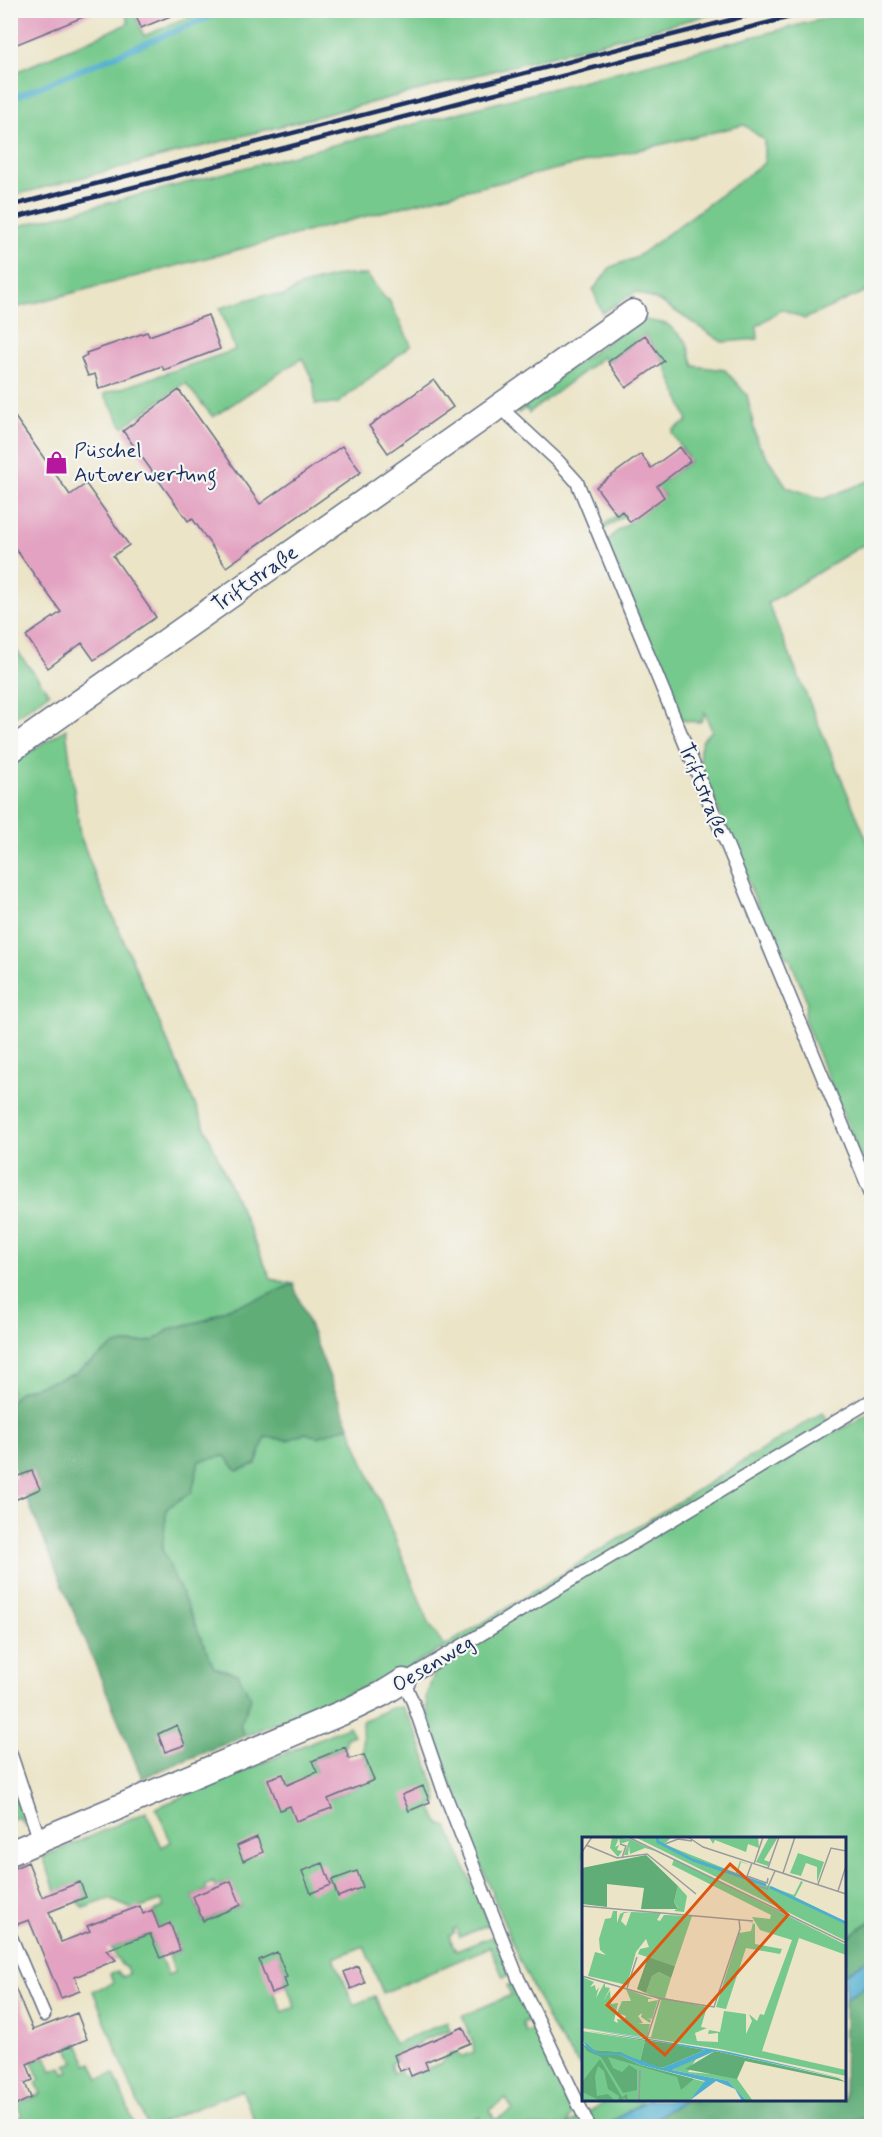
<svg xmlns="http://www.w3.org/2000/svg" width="882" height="2137" viewBox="0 0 882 2137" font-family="Mynerve,sans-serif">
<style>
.green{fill:#76c98c;stroke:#487c75;stroke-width:1.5;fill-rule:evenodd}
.forest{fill:#60ad78;stroke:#3e6e6b;stroke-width:1.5}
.water{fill:#4faece;stroke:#356e96;stroke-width:1.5}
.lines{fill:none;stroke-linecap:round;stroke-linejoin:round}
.stream{stroke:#4faece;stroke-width:6}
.building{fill:#e3a2c1}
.service-casing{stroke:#646e83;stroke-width:15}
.minor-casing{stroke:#646e83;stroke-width:27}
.service{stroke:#fff;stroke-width:12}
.minor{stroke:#fff;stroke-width:24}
.rail{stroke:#1b2f5e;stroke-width:4.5}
.labels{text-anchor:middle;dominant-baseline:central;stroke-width:4.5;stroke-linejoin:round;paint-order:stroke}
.poi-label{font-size:21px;fill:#1b2f5e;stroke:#f6f6f2;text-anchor:start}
.street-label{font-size:21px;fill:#1b2f5e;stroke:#f6f6f2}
.inset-river{fill:none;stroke:#4faece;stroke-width:3}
.inset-road{fill:none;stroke:#989c9d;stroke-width:1.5}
.view{fill:#de5710;fill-opacity:0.15;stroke:#de5710;stroke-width:3}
.inset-edge{fill:none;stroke:#1b2f5e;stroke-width:3}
</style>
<rect width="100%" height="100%" fill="#f6f6f2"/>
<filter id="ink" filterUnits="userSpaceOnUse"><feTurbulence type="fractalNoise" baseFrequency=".0167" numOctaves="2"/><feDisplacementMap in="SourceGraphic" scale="12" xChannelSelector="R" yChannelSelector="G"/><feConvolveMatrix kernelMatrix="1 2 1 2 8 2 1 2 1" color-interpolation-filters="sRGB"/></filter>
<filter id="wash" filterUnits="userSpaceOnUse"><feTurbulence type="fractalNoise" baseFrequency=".008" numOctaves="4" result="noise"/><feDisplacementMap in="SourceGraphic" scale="24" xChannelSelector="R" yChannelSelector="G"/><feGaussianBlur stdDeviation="1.35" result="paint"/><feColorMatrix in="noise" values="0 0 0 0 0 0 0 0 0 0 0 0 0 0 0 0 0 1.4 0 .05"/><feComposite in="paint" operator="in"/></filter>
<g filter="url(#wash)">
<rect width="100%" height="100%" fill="#ebe4c7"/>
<path class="green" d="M205,10L724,11L11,196V74L129,23L124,11H134L144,36Z
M857,10L871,11V289L804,319L782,309L757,326L758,339L722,342L663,303L636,292L602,313L593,290L611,267L635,258L764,163V140L744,125L451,194L11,309V228Z
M341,275H367L385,298L389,300L411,345L337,404H315L314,383L302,358L213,417L185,383L123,427L104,394L235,350L220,308L263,295L285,296L302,285Z
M640,319L667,324L686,341L694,366L725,370L747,395L757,442L787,487L823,499L871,480V540L768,603L871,850V1183L804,1019L807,1001L790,959L775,948L701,767C698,753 699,739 712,731L704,711L703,719L700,722L686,721L680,717L607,542L615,533L664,496L659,490L602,531L601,527L690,461L672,433L673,430L688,421L664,361L645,335L608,362L603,357L529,413L526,408L518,413L514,408Z
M10,642L49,693L11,720H10Z
M66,729L80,835L95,875L271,1279L293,1284L264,1297L228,1308L206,1320L170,1329L154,1341L115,1345L74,1374L20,1392L11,1402L10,765Z
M823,1412L834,1433L871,1412V1429L869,1431L872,1434L871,1921L845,1939L844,1838H584L583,2068L572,2056L553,2029L518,1957L436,1754L427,1709L426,1697L443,1648L401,1672L244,1736L240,1725L238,1674L214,1668L162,1549L167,1507L192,1492L199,1461L225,1456L256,1464L265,1437L288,1440L306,1433L318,1437L349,1426L429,1623L444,1647Z
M402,1707L417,1733L437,1794L438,1802L431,1806L439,1824L448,1827L489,1924L460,1937L456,1928L453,1929L454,1933L449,1936L456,1951L494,1936L509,1975L503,1977L490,1947L383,1993L364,1946L334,1958L354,2005L375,1996L394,2044L447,2022L450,2030L422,2040L418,2045L394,2055L396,2061L390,2064L393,2073L400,2071L404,2078L441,2063L449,2054L456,2052L461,2057L474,2052L473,2043L462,2016L511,1995L507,1985L513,1984L529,2020L522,2023L526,2032L533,2030L537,2033L572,2114L566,2126L608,2100H641L642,2102L606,2126H479L484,2123L479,2116L462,2126H257L242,2090L151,2126H147L93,1991L113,1983L110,1974L118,1972L123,1977L129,1974L126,1967L122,1966L111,1948L150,1934L168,1975L175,1972L169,1955L180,1950L170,1924L159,1928L153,1912L164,1907L161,1901L134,1910L109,1899L83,1908L77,1901L86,1897L80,1882L61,1890V1904L43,1857L146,1812L162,1847L171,1842L156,1808L349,1726L354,1735L346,1738L345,1747L312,1761L328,1799L374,1780L363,1753L362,1721L391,1708ZM230,1881L241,1905L203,1921L193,1896L207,1890L205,1886L213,1882L215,1887ZM277,1953L287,1976L284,1978L295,2007L283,2012L274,1992L265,1958ZM506,2099L513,2110L495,2120L489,2110Z
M11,1781L25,1826H26L17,1817L11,1822Z
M78,2043L87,2065L92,2063L99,2079L114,2074L135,2126H11V2121L22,2116L11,2091L19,2103L41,2094L36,2082L40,2080L32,2062L46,2056L52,2071L61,2067L64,2074L69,2072L66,2065L74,2062L68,2048Z
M871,2117V2126H826L827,2123Z"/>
<path class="forest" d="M293,1284L349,1426L318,1437L306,1433L288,1440L265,1437L256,1464L237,1471L225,1456L199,1461L192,1492L167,1508L162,1549L214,1667L238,1674L251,1698L240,1725L244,1736L142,1778L11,1460L10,1402L19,1392L74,1374L115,1345L154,1341L170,1329L206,1320L228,1308L264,1297Z
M871,1921V1957L845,1974V1939Z
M871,1982V2117L827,2123L826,2126H642L685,2100H844L845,1999Z"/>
<path class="water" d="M871,1957V1982L845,1999V1974Z
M646,2100H685L642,2126H606Z"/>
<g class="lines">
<path class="stream" d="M10,99L226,10"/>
</g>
<g id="blocks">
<path class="building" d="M10,10H98V11L10,47Z
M134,10H183V11L141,28Z
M208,315L220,349L164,370L162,366L99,389L95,374L88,376L81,358L87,355L86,353L147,332L149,336Z
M645,335L664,361L626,388L608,362Z
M434,380L453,407L388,453L369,426Z
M179,390L260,504L342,446L361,472L226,567L192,518L188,521L123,431Z
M10,410L70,495L86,484L129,545L113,556L156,617L94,660L82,643L48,668L26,636L61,612L10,541Z
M680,447L690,461L657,486L664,497L630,522L622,511L617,515L596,487L641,454L651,468Z
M32,1471L40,1489L10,1502V1479Z
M177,1725L185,1745L165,1752L158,1734Z
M345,1747L349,1759L364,1755L374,1780L328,1799L332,1808L296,1821L290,1806L280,1810L268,1779L283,1774L287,1785L317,1772L312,1761Z
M423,1786L430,1802L409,1811L402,1795Z
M257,1837L263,1852L243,1861L237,1846Z
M28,1862L42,1897L80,1882L86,1897L49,1912L61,1942L90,1931L87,1926L140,1906L143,1914L152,1910L159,1928L170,1923L180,1950L160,1958L150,1934L106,1950L116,1960L75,1977L80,1991L61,1998L29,1920L10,1927V1870Z
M323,1863L331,1885L311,1893L302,1871Z
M357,1871L363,1887L338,1897L332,1880Z
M231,1881L241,1905L203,1921L193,1896Z
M277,1952L287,1977L284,1978L287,1987L271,1993L259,1960Z
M358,1966L365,1983L351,1989L344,1972Z
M10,1976L33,2030L77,2013L87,2039L27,2064L33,2080L25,2083L31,2098L10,2108Z
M463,2027L470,2043L425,2062L428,2069L411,2076L408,2068L400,2071L394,2055L418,2045L419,2046Z"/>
</g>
</g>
<g filter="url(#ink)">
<use href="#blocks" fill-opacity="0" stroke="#646e83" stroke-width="1.5"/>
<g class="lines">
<defs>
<path id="service" d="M500,407L558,461L577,482L872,1196
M10,1752L40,1841
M10,1935L44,2015
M589,2126L518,1978L443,1789L413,1702L403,1681L872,1400"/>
<path id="minor" d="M10,751L633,312
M10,1853L351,1709L382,1694L403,1681"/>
</defs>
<use href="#service" class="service-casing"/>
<use href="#minor" class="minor-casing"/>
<use href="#service" class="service"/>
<use href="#minor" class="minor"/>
<path class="rail" d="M10,206L769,10
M10,219L817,10"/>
</g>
</g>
<defs>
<symbol id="shop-bare" viewBox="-9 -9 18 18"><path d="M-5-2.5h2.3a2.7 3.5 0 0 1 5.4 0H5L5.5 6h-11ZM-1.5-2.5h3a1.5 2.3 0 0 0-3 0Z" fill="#b5179e" stroke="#f6f6f2" stroke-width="2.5" paint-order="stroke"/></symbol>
</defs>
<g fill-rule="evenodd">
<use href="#shop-bare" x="40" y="446" width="33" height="33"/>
</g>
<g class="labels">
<g class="poi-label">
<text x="74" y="451">Püschel<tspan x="74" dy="24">Autoverwertung</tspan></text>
</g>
<g class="street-label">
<text transform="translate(255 579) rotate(-35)">Triftstraße</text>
<text transform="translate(703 790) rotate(68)">Triftstraße</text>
<text transform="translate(433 1664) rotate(-31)">Oesenweg</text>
</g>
</g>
<g transform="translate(582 1837)">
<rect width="264" height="264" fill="#ebe4c7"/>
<path d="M30,0L48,2L73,14L63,11L48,17L47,9L46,18H42L47,4L38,7L37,1L33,10L37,8L35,13L40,14L43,10L36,20L28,11ZM53,0H90L82,7L154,36L158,24L168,28L159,25L155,38L212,58L219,44L221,45L213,60L264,85V104ZM127,0H176L177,11L166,7L164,15L133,3L131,7ZM187,0H196L182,23L188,25L186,29L174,25ZM216,16L242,25L235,45V30L224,26L219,39L208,36ZM92,22L264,108V118L217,101L180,214L264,233V239L138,212L0,191V140L12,145L8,150L13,148L14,154L17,150L14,161L23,145V150L28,151L21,165L28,153L29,167L36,166L32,184L36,186L35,182L42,183L44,179L35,176L40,164H49L44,152L71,162H66V165L76,163L70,182L66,181L69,183L68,186L59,180L60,176L56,179L61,186L56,187H68L65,200H69L79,163L64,156L70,139L77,135L89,141L83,161L125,170L119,190L125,191L113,196L115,204L136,205V196L126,197L127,193L138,195L142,174L164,177V197L170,184L167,177L175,184L178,177L182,178L210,103L178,93L170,80L188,82L189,78L90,28ZM96,49L105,59L102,75L92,74L96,71L92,65ZM31,74H35V86L38,77L42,75H48L42,76L39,84L44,89L49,75L79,76L75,83L78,84L82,78L110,79L93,129L56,117L58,112L67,110L64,102L54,115L45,148L6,139L13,115L24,118L18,113L17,102L23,82L29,81ZM166,85L173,87V107L200,112L198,117L164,111L144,172L134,170L157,96L169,94L171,86ZM0,194L63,204L58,224L39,215L12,213L0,202ZM0,206L11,215L37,218L59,228L123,245L107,264H0ZM114,222L106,235L153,239L171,264H165L146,244L90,233Z" fill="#76c98c"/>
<path d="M64,18L96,49L92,65L96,72H59L62,51L25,47V70L0,67V31ZM66,120L93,129L89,141L77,135L70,139L64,156L55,152ZM0,193L90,207L123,213L80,231L58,226L42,218L16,216L8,211L0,202L12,213L39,215L58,224L63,204ZM0,206L11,215L37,218L58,228L112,242L99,253L95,240L26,220L31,231L40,235L47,228L55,233V253L41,256L19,220L5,214ZM133,214L256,241L264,245L163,224L155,242L103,232ZM18,222L40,260L45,257L46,264L41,260L42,264H36L37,259L26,252L22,234L16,229L13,239L15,259L26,257L33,264H19L0,255V245Z" fill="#60ad78"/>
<path d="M0,191L147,215L264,242L133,214L90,233L146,244L165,264H160L153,252L134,244L107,264L123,244L59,228L37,218H16L6,212L0,203L16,216H38L80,231L123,213Z" fill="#4faece"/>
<path class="inset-river" d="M75,0L76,5L111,23L184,48M188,50L264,86"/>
<path class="inset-road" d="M46,0L264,106M106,0L121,10L264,57M38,7L44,9L40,21M83,7L96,2L110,4M4,8L35,21L65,17L114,57M0,15L10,0M170,26L165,39L185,46L186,41M172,27L181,0M186,31L197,0M201,36L213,0M236,47L249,11L264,14M176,49L185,52L193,34M256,54L264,29M0,69L171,84M0,139L76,161L132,170L158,92L157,83M45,151L55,120M65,201L78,161M57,264L58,233"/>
<path class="view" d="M148,27L206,78L83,218L25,168Z"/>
<rect width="264" height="264" class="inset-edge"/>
</g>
<rect width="882" height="2137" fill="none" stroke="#f6f6f2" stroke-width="36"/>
</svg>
